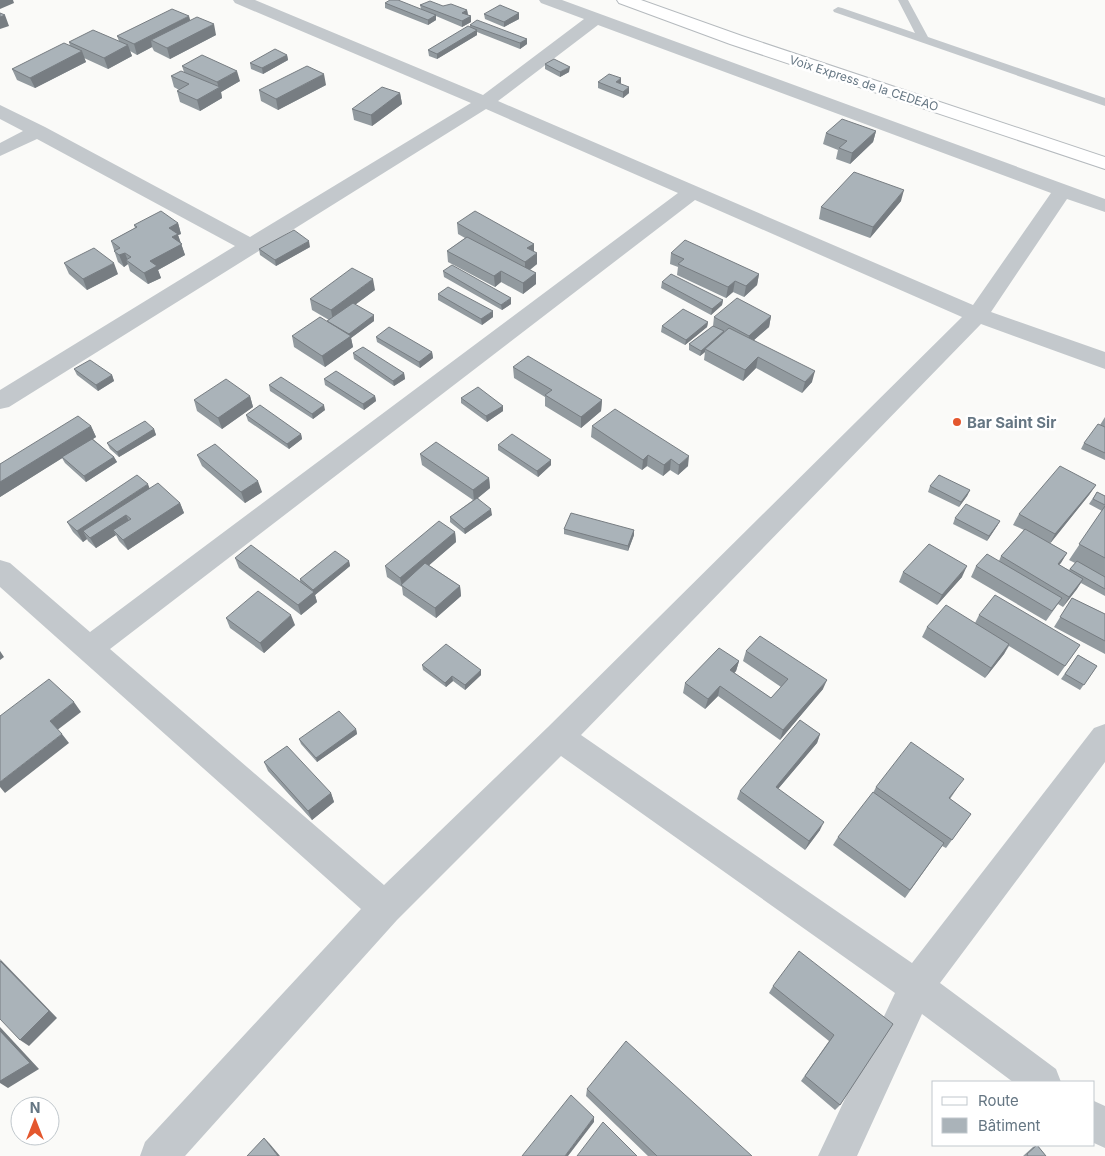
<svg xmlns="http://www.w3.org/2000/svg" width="1105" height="1156" viewBox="0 0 1105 1156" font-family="Inter,sans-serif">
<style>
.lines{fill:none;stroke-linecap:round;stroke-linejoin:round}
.primary-casing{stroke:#b5babe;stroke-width:2}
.lane{fill:#c3c8cc;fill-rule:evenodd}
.street{fill:#c3c8cc;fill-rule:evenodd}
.primary{fill:#fff;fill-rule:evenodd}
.wall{fill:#929a9f}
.shaded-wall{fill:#777d82}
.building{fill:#aab3b9;stroke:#777d82}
.poi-dot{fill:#e4572e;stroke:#fff;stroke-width:2}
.labels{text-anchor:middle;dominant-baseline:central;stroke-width:5;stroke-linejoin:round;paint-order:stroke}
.far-street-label{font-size:12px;fill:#657683;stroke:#fff}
.poi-label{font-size:15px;font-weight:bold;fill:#657683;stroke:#fff;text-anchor:start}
</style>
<rect width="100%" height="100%" fill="#fafaf8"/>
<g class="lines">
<defs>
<path id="primary" d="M617,0H641L742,36L1105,157V169L730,44L619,3Z"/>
</defs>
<use href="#primary" class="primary-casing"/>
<path class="lane" d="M898,0H908L928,37L1105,98V106L834,12L833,10L838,7L842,8L915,33Z"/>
<path class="street" d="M233,0H255L483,95L584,19L541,3L539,0H562L1105,199V212L1067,199L991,312L1105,352V369L981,324L581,735L912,963L1094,728L1105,724V762L940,983L1056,1069L1061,1082H1013L922,1014L857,1156H818L895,993L561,756L397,920L185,1156H140L145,1142L361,909L0,587V560L10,563L90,632L678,193L486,109L9,407L0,409V390L235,246L37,139L0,156V143L23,131L0,119V105L45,127L250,237L471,103L235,3ZM598,25L1051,193L973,305L498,101ZM695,200L962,317L548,727L384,885L110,649Z
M1094,1101L1105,1106V1148L1094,1143Z"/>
<use href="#primary" class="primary"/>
</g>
<path class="wall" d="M385,3L421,9L420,5L443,6L467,10L468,15L471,22L462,27L436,16V20L428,25L385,8Z
M519,13V19L504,27L485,19L484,14Z
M190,20L216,35L170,59L154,51L152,47L137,55L130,51L132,56L108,69L84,58L86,62L35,88L17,80L12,69L70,46L69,42L119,41L117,36Z
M470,25L527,39V44L520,49L477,32V35L437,59L429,56L428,50L470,27Z
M287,55L288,60L263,74L251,69L250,63Z
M545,64L569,72L560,77L545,69Z
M182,66L240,81L221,92L222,98L200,111L180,102L177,91L179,90L174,87L171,76L184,72Z
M598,82L621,84L629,93L623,98L598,88Z
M326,85L278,110L261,101L259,90Z
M400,93L402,104L372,126L354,120L352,109Z
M876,131L873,142L850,164L836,159L838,150L823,144L826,133Z
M901,201L870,238L819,219L821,207Z
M178,223L181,234L178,235L185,255L158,270L161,278L148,284L130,271L128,264L124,267L118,262L111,241L135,228L134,225Z
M457,223L534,244V252L537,264L530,270L536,273V284L523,294L501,282L495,287L448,262L447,251L465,238L458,234Z
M310,247L276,266L260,255L259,249Z
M671,253L759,274L757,285L744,297L733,292L726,298L677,275L678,267L670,264Z
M64,263L118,274L87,290L69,274Z
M443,271L511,304L502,310L444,277Z
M662,282L723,300L722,305L711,315L661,288Z
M375,290L355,305L374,321L351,338L353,347L325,367L294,347L292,336L327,322L329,320L312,310L310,299Z
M438,294L493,317L482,325L438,300Z
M771,316L769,327L754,340L812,382L802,393L756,368L743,381L704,360L705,352L700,356L689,350V344L713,326L714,317Z
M708,322L707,327L685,345L661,332L662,326Z
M376,337L432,352L433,358L420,368L377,342Z
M353,353L404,373L405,379L394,386L354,359Z
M513,367L602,400L601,411L581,428L545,406V397L514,378Z
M74,369L112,375L114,381L98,391L77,375Z
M324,379L375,396L376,401L364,410L325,385Z
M269,385L325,410L313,419L270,391Z
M250,396L253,407L222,429L197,411L194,400Z
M461,398L503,406V411L487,422L461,403Z
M246,415L301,434L302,439L289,449L248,421Z
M1105,417V460L1081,449L1084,443L1100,425Z
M91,426L96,437L93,439L114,457L117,462L86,482L65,463L62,458L0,497V464Z
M592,426L688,466L678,475L670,470L663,476L647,466L642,470L591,437Z
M154,429L156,435L119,457L110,449L107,443Z
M498,445L551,460V465L538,477L498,450Z
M420,454L489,478L490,488L478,498L492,515L465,534L450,522V517L473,500L422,465Z
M197,455L262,492L245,503L202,466Z
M1096,485L1089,495L1050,543L1067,553L1059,565L1069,570L1075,563L1069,560L1102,511L1089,504L1097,492L1105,496V596L1081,583L1063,607L1058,604L1046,621L971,577L976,566L999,561L1001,556L1024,530L1013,525L1019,514Z
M930,486L970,490L967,496L959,507L928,492Z
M149,488L180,503L184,513L128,550L119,541L116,535L96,548L88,541L87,539L83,542L73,532L67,522Z
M955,518L1000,521L997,526L987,541L953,524Z
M564,529L634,530V535L628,551L564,534Z
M455,532L456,542L429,565L460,586L461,596L436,618L403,595L402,587L387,577L385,566Z
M235,558L300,582V579L349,561L350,566L315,595L317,602L301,615L239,568Z
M903,572L962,577L937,605L899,582Z
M1072,598L1105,614V654L1054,627Z
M979,615L1080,645L1058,676L1009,646L1004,654L985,678L922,637L927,627L975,623Z
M226,618L295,625L264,653L230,628Z
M746,651L823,689L780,740L718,696L705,709L683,693L685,683L739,661L736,671L734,673L771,698L781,687L743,661Z
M1078,655L1097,666L1080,690L1061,679Z
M422,665L481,675L465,690L453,681L446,687L423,670Z
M356,729L357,734L317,762L301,744L299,739Z
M820,734L817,743L778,789L820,830L805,850L737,799L740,791Z
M264,762L331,793L334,802L312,820L268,771Z
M876,787H958L950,799L971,814L946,848L942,846L905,898L833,845L838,837L873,793Z
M773,986L893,1024L840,1105L835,1110L801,1081L829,1041L769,993Z
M587,1089L752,1156H648L586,1096Z
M1037,1145L1046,1156H1023L1033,1147Z"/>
<path class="shaded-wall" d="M0,0H13L14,3L0,9Z
M467,10L468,15L462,13Z
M519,13V19L504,27V22Z
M5,15L9,26L0,29V17Z
M436,15V20L428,25V20Z
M189,16L192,26L151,40L152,47L137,55L134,44Z
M471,16V22L462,27V21Z
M214,24L216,35L170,59L167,48Z
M477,30V35L437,59V54Z
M527,39V44L520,49V43Z
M128,45L132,56L108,69L104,58Z
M82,51L86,62L35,88L30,78Z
M287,55L288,60L263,74L262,68Z
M570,67L569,72L560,77V72Z
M237,71L240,81L221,92L222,98L200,111L197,100L219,88L217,82Z
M324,74L326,85L278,110L276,99Z
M621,78V84L616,82Z
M629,87V93L623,98V92Z
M400,93L402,104L372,126L371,115Z
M876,131L873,142L850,164L852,153Z
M904,190L901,201L870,238L873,227Z
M178,223L181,234L178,235L185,255L158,270L161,278L148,284L144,273L150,261L169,228Z
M309,241L310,247L276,266L275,260Z
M534,244V255L527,248Z
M125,253L128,261L126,260L128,264L124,267L119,255Z
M537,253V264L525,273V262Z
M114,263L118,274L87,290L83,279Z
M501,271V282L495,287L494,276Z
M536,273V284L523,294V283Z
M759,274L757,285L744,297L746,286Z
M373,279L375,290L333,321L331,310Z
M735,281L733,292L726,298L728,287Z
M511,298V304L502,310L501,305Z
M723,300L722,305L711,315L712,309Z
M493,311V317L482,325L481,319Z
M374,315V321L351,338L353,347L325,367L322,356L349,337V334Z
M771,316L769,327L746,347L749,336Z
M708,322L707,327L685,345L686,340Z
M724,331L723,337L705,349V352L700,356L701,351Z
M432,352L433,358L420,368L419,362Z
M758,357L756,368L743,381L745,370Z
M815,371L812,382L802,393L805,382Z
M404,373L405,379L394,386L393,381Z
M112,375L114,381L98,391L96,385Z
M250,396L253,407L222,429L218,418Z
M375,396L376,401L364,410L363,404Z
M602,400L601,411L581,428V417Z
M324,405L325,410L313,419L312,414Z
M503,406V411L487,422L486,416Z
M91,426L96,437L0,497V482Z
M154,429L156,435L119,457L117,452Z
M301,434L302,439L289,449L287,444Z
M648,455L647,466L642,470L643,460Z
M689,456L688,466L678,475L679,465Z
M114,457L117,462L86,482L84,476Z
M671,459L670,470L663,476L664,465Z
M551,460V465L538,477L537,471Z
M489,478L490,488L474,501L473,490Z
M258,481L262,492L245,503L241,492Z
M148,484L152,495L83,531L87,539L83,542L77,531Z
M1096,485L1089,495L1049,545L1055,534Z
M970,490L967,496L959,507L961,502Z
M180,503L184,513L128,550L123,540Z
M491,509L492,515L465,534L464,529Z
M126,515L131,525L113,530L116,535L96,548L90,538Z
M1000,521L997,526L987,541L989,536Z
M634,530V535L628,551V546Z
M455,532L456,542L404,587L402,586L400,578Z
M1067,553L1061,563L1051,574L1058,564Z
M349,561L350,566L315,595L317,602L301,615L298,605L313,592V590Z
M967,566L962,577L937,605L942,595Z
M1083,579L1077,589L1063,607L1069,597Z
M460,586L461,596L436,618L435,608Z
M291,615L295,625L264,653L260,643Z
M1009,644L1004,654L985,678L991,668Z
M0,651L4,657L0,660Z
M739,661L736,671L728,680L730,670Z
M481,670V675L465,690V685Z
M452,676L453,681L446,687L445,683Z
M827,680L823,689L780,740L783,730Z
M720,686L718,696L705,709L708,699Z
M74,702L81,712L56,731L50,721Z
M356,729L357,734L317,762L316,758Z
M62,734L69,743L5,793L0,787V782Z
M820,734L817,743L772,796L776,787Z
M331,793L334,802L312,820L308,811Z
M824,822L820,830L805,850L809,841Z
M0,959L57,1018L29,1046L20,1040Z
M0,1027L39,1069L8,1088L0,1083Z
M594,1117V1122L568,1156H565Z
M264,1138L269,1143L280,1156H278Z"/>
<path class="building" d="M390,0H398L436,15L428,20L385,3Z
M430,1L443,6L451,4L467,10L462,13L471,16L462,21L420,5Z
M500,5L519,13L504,22L484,14Z
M172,9L189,16L134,44L117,36Z
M0,13L5,15L0,17Z
M197,17L214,24L167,48L151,40Z
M477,20L527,39L520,43L470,25Z
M468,26L477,30L437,54L428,50Z
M93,30L128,45L104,58L69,42Z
M64,43L82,51L30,78L12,69Z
M275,49L287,55L262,68L250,63Z
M202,55L237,71L217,82L182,66Z
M554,59L570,67L560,72L545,64Z
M307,66L324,74L276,99L259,90Z
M181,71L220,87L197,100L177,91L189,84L171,76Z
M609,74L621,78L616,82L629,87L623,92L598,82Z
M382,87L400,93L371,115L352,109Z
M842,119L876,131L852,153L839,148L847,141L826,133Z
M854,172L904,190L873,227L821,207Z
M161,211L178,223L169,228L178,234L172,237L182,244L150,261L157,266L144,273L126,260L131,257L125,253L119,255L114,251L120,248L111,241L137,227L134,225Z
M475,211L534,244L527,248L537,253L525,262L457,223Z
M294,230L309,241L275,260L259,249Z
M467,237L536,273L523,283L501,271L494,276L447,251Z
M685,240L759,274L746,286L735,281L728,287L678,264L684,259L671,253Z
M94,248L114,263L83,279L64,263Z
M452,265L511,298L501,305L443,271Z
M352,268L373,279L331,310L310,299Z
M671,274L723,300L712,309L662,282Z
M448,287L493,311L481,319L438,294Z
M737,298L771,316L749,336L714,317Z
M353,303L374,315L349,334L327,321Z
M683,309L708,322L686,340L662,326Z
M320,317L351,336L322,356L292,336Z
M713,326L724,331L701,351L689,344Z
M389,327L432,352L419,362L376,337Z
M729,328L815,371L805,382L758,357L745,370L705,349Z
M363,347L404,373L393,381L353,353Z
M528,356L602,400L581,417L545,395L552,390L513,367Z
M90,360L112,375L96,385L74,369Z
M336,371L375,396L363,404L324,379Z
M281,377L324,405L312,414L269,385Z
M226,379L250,396L218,418L194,400Z
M478,387L503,406L486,416L461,398Z
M260,405L301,434L287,444L246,415Z
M615,409L689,456L679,465L671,459L664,465L648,455L643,460L592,426Z
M78,416L91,426L0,482V464Z
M145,421L154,429L117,452L107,443Z
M1098,424L1105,427V453L1084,443Z
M512,434L551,460L537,471L498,445Z
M92,439L114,457L84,476L62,457Z
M436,442L489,478L473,490L420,454Z
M215,444L258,481L241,492L197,455Z
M1060,466L1096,485L1055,534L1019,514Z
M137,475L148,484L77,531L67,522Z
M939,475L970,490L961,502L930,486Z
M158,483L180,503L123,540L113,530L131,519L126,515L90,538L83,531Z
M1097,492L1105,496V505L1093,499Z
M477,498L491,509L464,529L450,517Z
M966,504L1000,521L989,536L955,518Z
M1105,506V558L1079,544Z
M571,513L634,530L628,546L564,529Z
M439,521L455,532L400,578L385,566Z
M1025,529L1067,553L1058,564L1083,579L1069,597L1001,556Z
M929,544L967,566L942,595L903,572Z
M251,545L314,592L298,605L235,558Z
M335,551L349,561L313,590L300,579Z
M987,554L1062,598L1052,611L976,566Z
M1077,561L1105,577V589L1070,569Z
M425,563L460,586L435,608L401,585Z
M258,591L291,615L260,643L226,618Z
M995,595L1080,645L1065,666L979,615Z
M1072,598L1105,614V641L1060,617Z
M946,605L1009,644L991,668L927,627Z
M760,636L827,680L783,730L720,686L708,699L685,683L719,648L739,661L730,670L771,698L788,679L746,651Z
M446,644L481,670L465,685L452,676L445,683L422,665Z
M1078,655L1097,666L1084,685L1065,674Z
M49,679L74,702L50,721L62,734L0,782V716Z
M339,711L356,729L316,758L299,739Z
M800,720L820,734L776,787L824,822L809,841L740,791Z
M911,742L964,779L949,798L971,814L952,840L876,787Z
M287,746L331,793L308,811L264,762Z
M873,792L944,843L910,890L838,837Z
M799,951L893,1024L840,1105L805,1076L834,1035L773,986Z
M0,961L49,1011L20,1040L0,1019Z
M0,1031L30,1063L0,1081Z
M626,1041L752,1156H657L587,1089Z
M571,1095L594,1117L565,1156H522Z
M603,1122L637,1156H577Z
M264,1138L278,1156H247Z
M1037,1145L1046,1156H1028L1027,1154Z"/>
<circle class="poi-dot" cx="957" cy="422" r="5"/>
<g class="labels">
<g class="far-street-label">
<text transform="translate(864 83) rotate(18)">Voix Express de la CEDEAO</text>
</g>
<g class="poi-label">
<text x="967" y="422">Bar Saint Sir</text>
</g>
</g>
<rect x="932" y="1081" width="162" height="65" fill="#ffffff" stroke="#c1c8cd"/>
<rect x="942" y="1097" width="25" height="8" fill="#ffffff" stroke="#c1c8cd"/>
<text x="978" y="1106" font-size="15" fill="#657683">Route</text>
<rect x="942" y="1118" width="25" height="15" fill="#aab3b9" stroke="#c1c8cd"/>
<text x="978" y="1131" font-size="15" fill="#657683">Bâtiment</text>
<g transform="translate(35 1121)"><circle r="24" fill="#ffffff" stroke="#c1c8cd"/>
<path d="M0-4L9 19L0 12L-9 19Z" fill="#e4572e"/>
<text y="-8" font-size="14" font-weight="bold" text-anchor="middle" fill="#657683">N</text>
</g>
</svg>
